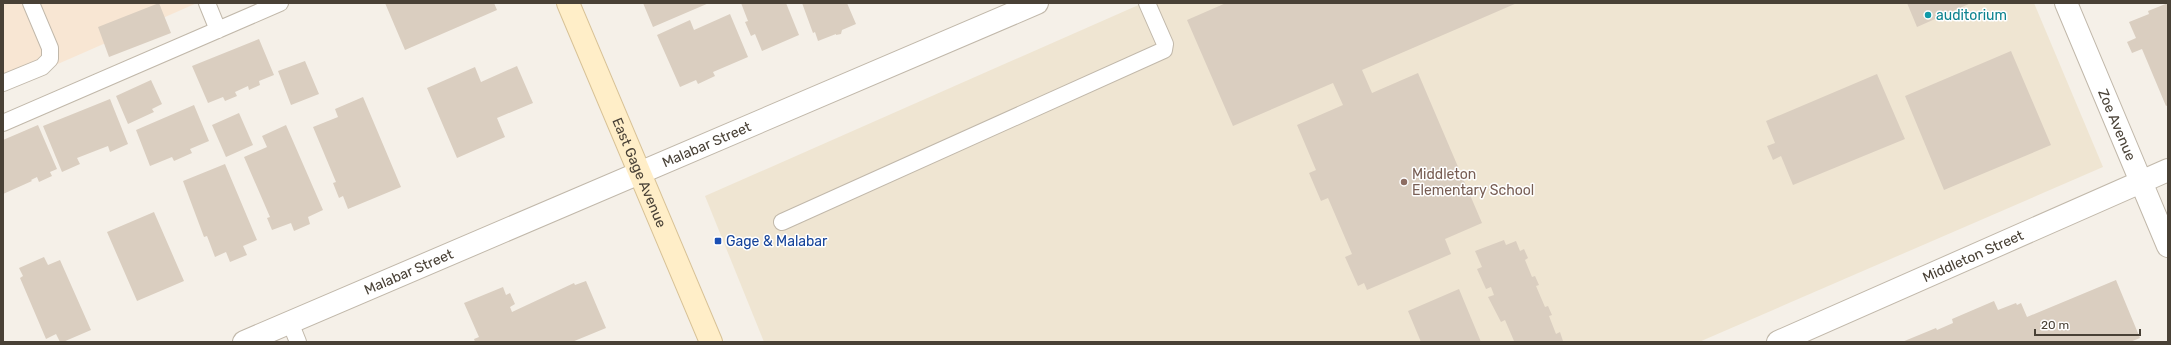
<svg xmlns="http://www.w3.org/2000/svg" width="2171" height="345" viewBox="0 0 2171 345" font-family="Rubik,sans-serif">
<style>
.commercial{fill:#f8e6d3}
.education{fill:#efe5d2}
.building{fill:#dacec0}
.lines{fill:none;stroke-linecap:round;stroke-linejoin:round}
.service-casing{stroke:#c1b8aa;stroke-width:18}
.minor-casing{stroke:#c1b8aa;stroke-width:24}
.secondary-casing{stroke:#d8c296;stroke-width:24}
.service{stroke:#fff;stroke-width:16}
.minor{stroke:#fff;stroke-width:22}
.secondary{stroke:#ffeec8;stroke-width:22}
.culture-dot{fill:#0f9aa8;stroke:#fff;stroke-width:1.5}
.education-dot{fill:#8d6e63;stroke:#fff;stroke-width:1.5}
.transit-dot{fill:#1a4fb4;stroke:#fff;stroke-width:1.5}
.labels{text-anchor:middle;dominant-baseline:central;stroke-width:3;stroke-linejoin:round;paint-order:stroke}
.culture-label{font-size:14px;fill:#0d838f;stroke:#fff;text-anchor:start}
.street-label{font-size:14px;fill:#494136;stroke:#fff}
.education-label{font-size:14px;fill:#785e54;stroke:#fff;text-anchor:start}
.transit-label{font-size:14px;fill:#164399;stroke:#fff;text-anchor:start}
</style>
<rect width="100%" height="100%" fill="#f5f0e8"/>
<path class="commercial" d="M3,3H197L3,88Z"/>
<path class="education" d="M1143,3H2034L2103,167L1699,342H764L705,196Z"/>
<path class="building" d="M159,3L171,33L109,57L98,27Z
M385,3H494L497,10L405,50Z
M643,3H709L653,27Z
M741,3H786L799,35L762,51L755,34L751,36L745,22L748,21Z
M802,3H847L856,24L842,30L841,34L836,35V34L818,41L815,32L813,33Z
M1226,3H1517L1362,70L1372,93L1418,73L1482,223L1445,239L1451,254L1367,290L1364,283L1358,286L1345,257L1352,254L1328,198L1321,201L1309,173L1316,170L1297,125L1343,105L1333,83L1233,126L1187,20Z
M1907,3H1971L1917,27Z
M2168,3V105L2166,106L2142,49L2132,53L2127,42L2136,38L2129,22L2149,14L2148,11Z
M730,14L748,57L713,72L715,76L698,84L696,80L680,87L657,35L690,20L694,30Z
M259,39L274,75L259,81L260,85L249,90L248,86L235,92L237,96L225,101L223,97L208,103L192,66Z
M2011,51L2051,145L1944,190L1905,96Z
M305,61L319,94L291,105L278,71Z
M517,66L533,103L497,118L505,137L457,158L427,88L475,67L481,82Z
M1877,74L1905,139L1793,185L1781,156L1773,160L1767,146L1775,143L1766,121Z
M151,80L162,104L152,109L154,112L128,124L116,96Z
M363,97L401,187L348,209L343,196L339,198L333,183L336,182L313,127L338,117L335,109Z
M110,99L128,144L110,152L108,146L77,158L80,164L62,172L43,126Z
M194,105L209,141L190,149L192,153L174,161L172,157L150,166L136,130Z
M239,113L253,145L226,157L212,125Z
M38,125L57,169L50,172L52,176L39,182L37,177L31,180L32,181L3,194V140Z
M286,125L323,210L308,217L310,224L294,231L291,223L272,230L267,218L270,217L244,157L267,147L262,136Z
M225,164L257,240L243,246L247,255L230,262L226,252L215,257L207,236L204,237L183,181Z
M154,212L184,281L137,301L107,232Z
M1504,240L1506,245L1516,241L1520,251L1524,249L1528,258L1525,260L1532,277L1535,276L1539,285L1536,286L1545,307L1548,306L1552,315L1549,316L1556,334L1560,332L1563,341L1511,342L1514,341L1505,320L1501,322L1488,297L1494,295L1491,287L1486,289L1477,269L1482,267L1475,251Z
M44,257L48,265L60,260L91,330L63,342H60L56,334L46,339L20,278L23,276L19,268Z
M2116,280L2140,338L2130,342H1902L1936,328L1937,330L1953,323L1952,319L1994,301L1998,310L2016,303L2017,305L2021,303L2027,317Z
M586,281L606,328L572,342H475L474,339L479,337L464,303L503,287L506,295L510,293L515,304L510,307L512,312L574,283L575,285Z
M1459,289L1481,342H1421L1408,311Z"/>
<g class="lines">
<defs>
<path id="service" d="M207,3L218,30
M3,83L42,67L50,59V48L31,3
M3,123L280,3
M782,222L1164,50L1165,44L1147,3
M290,322L298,342"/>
<g id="minor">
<path id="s1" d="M2066,3L2168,246"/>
<path id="s2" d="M244,342L1037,3"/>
<path id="s3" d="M1778,342L2168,170"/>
</g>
<g id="secondary">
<path id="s4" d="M568,3L711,342"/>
</g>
</defs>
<use href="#service" class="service-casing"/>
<use href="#minor" class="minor-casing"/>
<use href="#secondary" class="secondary-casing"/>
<use href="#service" class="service"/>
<use href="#minor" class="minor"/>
<use href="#secondary" class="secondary"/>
</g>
<circle class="culture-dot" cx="1928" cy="15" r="4"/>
<circle class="education-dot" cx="1404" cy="182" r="4"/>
<rect class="transit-dot" x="714" y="237" width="8" height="8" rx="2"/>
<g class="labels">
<g class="culture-label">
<text x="1936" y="15">auditorium</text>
</g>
<g class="street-label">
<text stroke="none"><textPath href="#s1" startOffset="132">Zoe Avenue</textPath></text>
<text stroke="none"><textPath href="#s2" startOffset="503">Malabar Street</textPath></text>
<text stroke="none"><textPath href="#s4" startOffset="184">East Gage Avenue</textPath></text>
<text stroke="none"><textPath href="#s3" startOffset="213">Middleton Street</textPath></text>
<text stroke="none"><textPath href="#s2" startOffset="179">Malabar Street</textPath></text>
</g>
<g class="education-label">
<text x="1412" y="174">Middleton<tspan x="1412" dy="16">Elementary School</tspan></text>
</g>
<g class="transit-label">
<text x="726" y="241">Gage &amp; Malabar</text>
</g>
</g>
<rect width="2171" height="345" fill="none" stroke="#494136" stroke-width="8"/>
<path d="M2035 329v6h105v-6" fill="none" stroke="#494136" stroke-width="2"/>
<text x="2041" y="329" font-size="12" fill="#494136" stroke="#ffffff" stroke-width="3" paint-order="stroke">20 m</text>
</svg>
